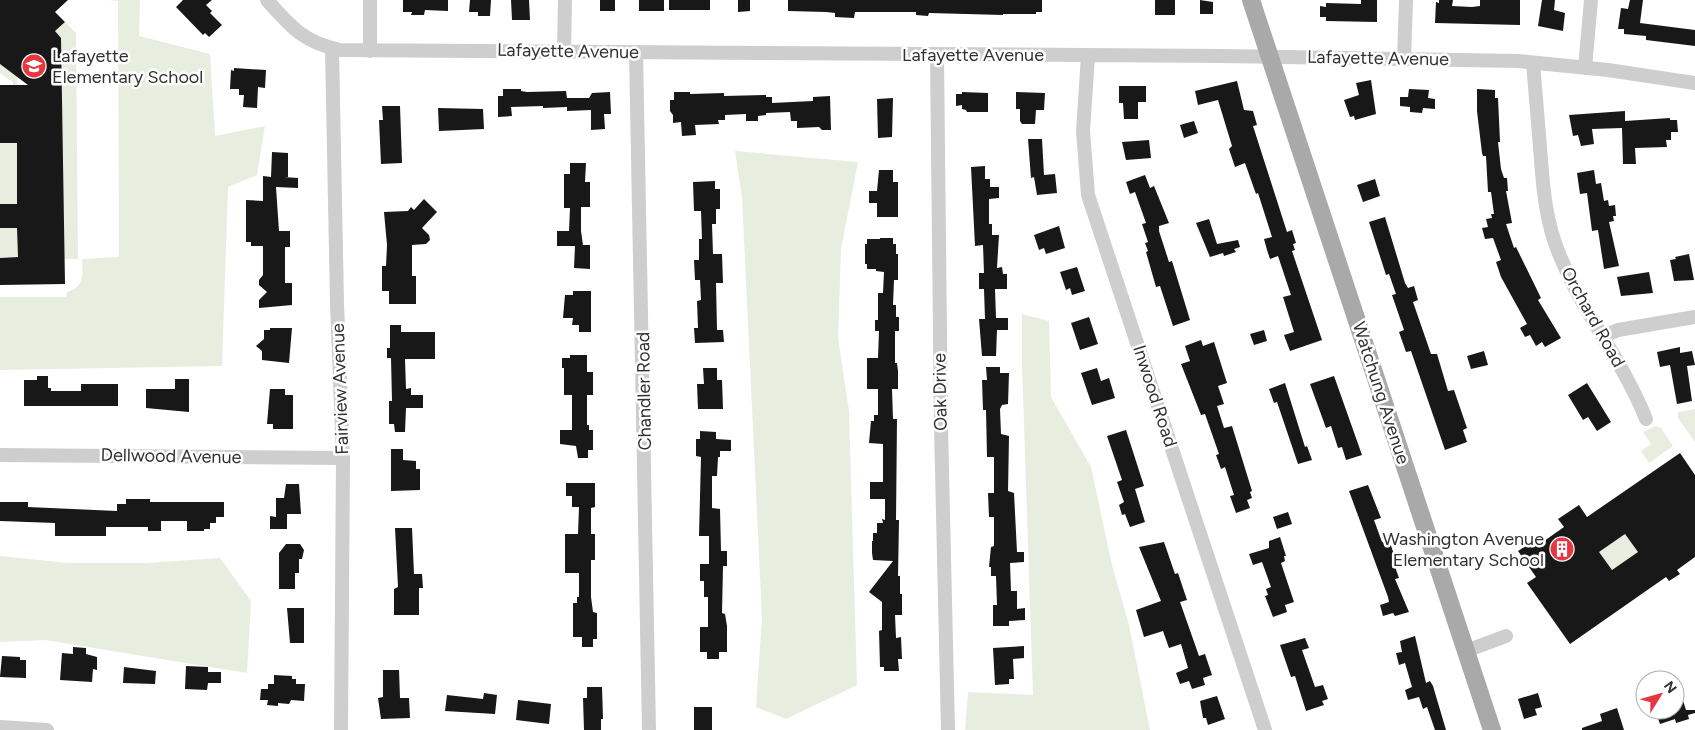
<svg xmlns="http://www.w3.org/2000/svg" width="1695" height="730" viewBox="0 0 1695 730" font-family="Figtree,sans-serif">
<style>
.green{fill:#e7eee0}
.building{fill:#181818;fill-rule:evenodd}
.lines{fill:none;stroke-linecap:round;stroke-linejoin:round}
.minor{stroke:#cecece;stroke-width:14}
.major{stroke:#a9a9a9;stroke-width:18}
.labels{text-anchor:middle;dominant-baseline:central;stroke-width:5;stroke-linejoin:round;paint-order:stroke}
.street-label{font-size:18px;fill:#313131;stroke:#fff}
.poi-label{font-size:18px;fill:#313131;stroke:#fff;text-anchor:start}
</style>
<rect width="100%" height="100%" fill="#fff"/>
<path class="green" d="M108,0H140L139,36L210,54L215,136L265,126L257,175L228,187L222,366L0,370V297H66L67,292C84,288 83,274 82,259L119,257L118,1Z
M65,22L76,33L78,259H64L61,38L55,31Z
M0,43L17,48V114H13V82L0,73Z
M0,143H17V204H0Z
M735,151L858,162L841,249L838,338L849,411L857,685L786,719L756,707L762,618L742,197Z
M17,218L18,257L0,258V228H8Z
M1022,314L1049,321L1051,397L1091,467L1112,565L1129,625L1150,730H965L968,692L1033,695L1022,364Z
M1695,409V442L1678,418V412Z
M1656,426L1661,428L1673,446L1649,463L1641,451L1651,444L1643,432Z
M1625,534L1638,552L1570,598L1599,552Z
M0,556L68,563H145L220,558L251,601L247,673L45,640L0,642Z"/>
<path class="building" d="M0,0H68L55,12L65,22L55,31L61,38L65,284L0,285V258L18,257L17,228H0V204H17V143H0V85H28L0,64Z
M183,0H212L206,5L212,11L210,13L222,25L209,37L205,33L203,35L176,7Z
M403,0H448V11L425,10L424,15H411L412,12H403Z
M470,0H491L490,16H478V12H469Z
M511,0H529L530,20H512Z
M600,0H615V11H600Z
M639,0H664V11H639Z
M669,0H710V10H669Z
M738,0H750V11L738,12Z
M788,0H1042V12H1036V14H1003V15L929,13L928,16L916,15V12H855L854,18L835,17V13L826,12L788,11Z
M1155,0H1175V15H1155Z
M1200,0L1213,2V14H1200Z
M1361,0H1377V22L1326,21V17H1320V6L1326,7V3L1361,4Z
M1439,0H1453L1452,6L1472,7L1480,6V0H1520V25L1435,23L1436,2L1439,3Z
M1542,0H1555L1554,10L1565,13L1563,31L1538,26Z
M1630,0H1643L1640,23L1695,30V46L1646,40V36L1624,34V29H1618L1621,8L1628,9Z
M234,68L266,70L265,88L258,87L257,108L243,107L244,95H239V89H230L231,70L234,71Z
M1371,80L1376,114L1355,120L1354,116L1350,117L1344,100L1359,95L1356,83Z
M1237,81L1244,110L1253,111L1257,125L1253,126L1287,232L1292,230L1296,243L1293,244L1295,250L1292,251L1322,340L1290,351L1284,335L1294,332L1283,297L1291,295L1278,256L1270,259L1267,250L1264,239L1272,237L1258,193L1256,194L1245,163L1235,167L1229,149L1232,146L1218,100L1198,105L1195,91Z
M1119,86H1146V102H1138V119H1124L1123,103H1119Z
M503,89H521V91L527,92L566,91L567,98H589L592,93L610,92L611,114H604L605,129L591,130V110L567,111V107L543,108V106L511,107L512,116L498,117V96H503Z
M1409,89L1429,90L1428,98L1435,99V109L1423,108L1422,113L1410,112V107L1400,106V97H1408Z
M1477,89L1495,90V98H1498L1500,142H1498L1501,169L1504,178H1507L1508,191H1506L1512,223L1506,224L1514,248L1516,247L1541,298L1538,300L1561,338L1545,347L1542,342L1536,346L1530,335L1525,337L1520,328L1527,324L1501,277L1496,262L1501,260L1493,238L1485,239L1482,228L1488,227L1486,219L1492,218L1491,214H1494L1491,192H1488L1486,156H1483L1482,153L1477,111Z
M674,92H690V94L724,93V96L766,95V97H772V103L813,101V97L830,96L831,130H822L819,127L797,128V121H791L790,112L766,113V115L758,116V121H746V114L725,115V120H718L719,124L695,125L696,135L682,136L681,122L673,123V115L670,111V100H674Z
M962,92L988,93V112H967L966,110L962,109V105L956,106V94H962Z
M1016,92L1045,93L1044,110H1036L1035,124H1022L1020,121V109H1016Z
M893,98L892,137L878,138L877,99Z
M382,106H400L402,163L381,164L379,120H383Z
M438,108L483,109L484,129L439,131Z
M1625,111V121L1670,118V120H1677L1678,132H1671V140H1666L1667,147L1635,148L1636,164H1623L1622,128L1592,129L1594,144L1581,146L1578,135L1573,136L1569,115Z
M1194,121L1198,133L1184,138L1180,125Z
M1028,139H1042L1044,175L1055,174L1057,193L1037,195L1034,177L1031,178Z
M1149,140L1151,158L1126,160L1122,142Z
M272,152L288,153V177H284L298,178V188L276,187L279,231H290V247H285V283H292V305L259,308V300L267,292L259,285V280L263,275V246H251V242H246V200L263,201V176L271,177Z
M570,163H586L585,182H590V207H581V231L583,245H590V269L574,268L575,246H557V231H569L570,208H564V174H570Z
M985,166V179H990V187H999V198L989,199V224H992V235H999L997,268L1002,267L1003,274H1007V289H995L996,318H1008V330H997L996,356H982L979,319H985L984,289H979V273H984L983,245L975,246L971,167Z
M879,170H893V182H898V217H877V203H869V191H877Z
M1594,170L1596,184L1601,183L1604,201L1608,200L1609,206L1615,205L1616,216H1613L1614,221L1609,222L1619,266L1604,269L1598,230L1592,231L1587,193L1580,194L1577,173Z
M1145,175L1150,188L1154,186L1169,223L1159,226V231L1169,262L1172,261L1190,320L1173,326L1160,286L1156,287L1146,252L1148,251L1145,243L1148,242L1142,224L1146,223L1135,192L1130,194L1126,182Z
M1375,179L1380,196L1363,202L1357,185Z
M715,181V189H720V209H716V224H712L713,254H722L723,283H716L717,330H723L724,342L695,343L694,328H698L697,301L701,300L700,280H695L694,260H699V239H702L701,211H694L693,182Z
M424,199L437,212L422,228L429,235L430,240L426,244L412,245V276H416V304H389V291H382V266H386L387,245L384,212L408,211L411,207L414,210Z
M1385,217L1405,283L1408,288L1414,286L1418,300L1413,302L1431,354H1437L1448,391L1454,390L1467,428L1463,430L1467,442L1445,450L1411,351L1406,352L1399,332L1404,330L1392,295L1396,294L1389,274L1386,275L1369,222Z
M1209,219L1217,244L1238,240L1240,247L1234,249L1236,252L1224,256L1223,253L1210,257L1196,223Z
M1059,226L1065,248L1046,254L1044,248L1039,250L1034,235Z
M880,238H893V244H896V254H898V280H894L893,305H896V317H899V331H895V363H897L898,371V389H892L893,419H897L896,520H899L898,576H900V594H902V615H895L896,638L901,637L902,659H898L899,671H884V667H880L879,631L882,630V602L869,592L893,561L873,560L872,553V541H873V533H877V523H883L882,519L885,520V499H870V482H883V444L869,443L871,421H874V415H878V389H867V358H878L879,331H875V320H878V293H883L884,272L876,271V269H867V264H865V244H867V239H880Z
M1689,254L1694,280L1674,281L1670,260L1676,259L1675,257Z
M1077,267L1085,291L1072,295L1070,288L1066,290L1060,272Z
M1649,272L1653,293L1621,296L1617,277Z
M573,291H591V332H579V325H572L573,318H563L565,295H573Z
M1089,317L1098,344L1080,350L1071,323Z
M390,325H401V332H435V359H405L406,389L411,388V395H423V408H406L405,432H395L394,424H389V401H392L391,358H387V348H390Z
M270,328H292L289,363L262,360V351L256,346L264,339V330H270Z
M1264,330L1267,341L1254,345L1250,334Z
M1201,340L1203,346L1214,342L1227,383L1218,386L1224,404L1217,406L1224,428L1232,426L1252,491L1250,492L1252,498L1247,500L1250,508L1236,513L1230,496L1234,495L1225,467L1221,469L1216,455L1219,454L1205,414L1201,415L1181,364L1190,361L1185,346Z
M1680,347V353L1692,351L1695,365L1687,366L1692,401L1677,404L1670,365L1660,367L1657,352Z
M1484,351L1488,365L1471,369L1467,356Z
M570,355H587V372H593V395H587V425H589V430H593V450H588V458H578L576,446L560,444V430H572V395H564V368H562V358H570Z
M986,367H1000V373H1009L1008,404L1002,405L1000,409L1001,434L1009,436L1008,491L1014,493L1017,552H1024V562L1010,563L1011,591H1017V609L1025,608V620L1009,621V626H993V605H997L996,576H991V567H989L991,547L994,546V517H989L988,493H994V457H987L986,410H983L982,380H987Z
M703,368H717V380H722L723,409H698L697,384H704Z
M1097,368L1101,381L1109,378L1115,398L1092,405L1081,373Z
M37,376H48V388H51V391H81V384H118V406H24V380H37Z
M1334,376L1362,455L1346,460L1342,447L1338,448L1331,426L1326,428L1310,384Z
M175,379H189V412L146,408V389H175Z
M1285,383L1305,447L1307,446L1312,460L1298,464L1277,402L1274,403L1269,389Z
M1587,383L1611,422L1597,431L1588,417L1583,420L1568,395Z
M270,389H285V395H293V429H273V424H267Z
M1126,430L1144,486L1135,489L1145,522L1130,527L1125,514L1122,515L1119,505L1124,502L1117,482L1122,480L1107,436Z
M700,431L716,432V439L731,440V451H720V457H718L717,476H712V508L720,509L721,551H727V566H723L722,613L725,614L727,626V652H719V659H707V652H700V627H708V597H704V581H700V564H709V536H699L701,457L696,456V439H700Z
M391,449H403V460L416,461V469H420V490L391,491Z
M1680,453L1695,475V557L1677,570L1680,574L1669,581L1666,577L1570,644L1527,583L1536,577L1518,551L1533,541L1537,546L1564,527L1558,519L1579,505L1587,517ZM1625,534L1638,552L1612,570L1599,552Z
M566,483H595V507L591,508V534H595V560H591V597L593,612L597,613V639H593V647H582V637H573V603H577V597H579V573H565V534H578L579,507H572V496H566Z
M286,484H299L301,514H287V529H270V516L276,517V498H284Z
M1368,485L1381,518L1374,520L1382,542L1389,540L1397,563L1394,564L1399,578L1395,579L1409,612L1395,616L1393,613L1383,616L1380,605L1389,602L1388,597L1349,491Z
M126,499H150V502H224V517H216V523H210V529H204V531H187V521H161V531H148V527H106V536H55V523L0,521V502H28V507L117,511V504H126Z
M1288,512L1292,524L1277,529L1273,517Z
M395,528H412L414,574H422L423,588H419V615H394V589L398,587Z
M1280,537L1286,556H1284L1285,561L1281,563L1294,602L1285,605L1287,612L1273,617L1265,596L1268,595L1266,589L1271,587L1262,562L1253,565L1249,554L1269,548V541Z
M1164,542L1175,574L1178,573L1187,600L1180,602L1199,656L1205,654L1212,675L1203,678L1205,685L1192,689L1189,681L1180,684L1176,673L1188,668L1181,644L1169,648L1163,631L1144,637L1136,610L1161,601L1139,547Z
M286,544H300L304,550L302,559H299V573H295V589H279V553Z
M287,608H304V643H290Z
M1415,636L1426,683L1430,681L1433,686L1446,730H1435L1427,707L1423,709L1419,697L1408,700L1405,690L1412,687L1405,663L1399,665L1396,653L1402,652L1400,641Z
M1305,638L1309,648L1302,650L1315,687L1323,685L1328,699L1322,701L1324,705L1306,711L1295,676L1291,677L1280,645Z
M1024,646V658L1013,659L1014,679H1009V684L995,685L993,648Z
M73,647L86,648V654L97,657V670L93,669L92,682L60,680L62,653L73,654Z
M2,656L20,657V660H26V678L0,677Z
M186,666L208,667V672H221V683H208L207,690L185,689Z
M124,667L156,671L155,684L123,683Z
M383,670H399L400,698H409L410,718L381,719L378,698L383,697Z
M274,675L292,676V679H296V684H305L304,701L291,700L289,704L278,703V706L267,705L268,700H260L261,689H268V684H274Z
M1677,682L1686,710H1695V713L1688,715L1689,719L1676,723L1675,719L1660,724L1655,710H1675V683Z
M587,687H602L603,719H601V730H584L583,698H587Z
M484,693L497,695L495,714L445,711L447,695L483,699Z
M1538,693L1542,707L1535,709L1537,715L1524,719L1518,699Z
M1217,696L1225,719L1208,725L1206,718H1203L1200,701Z
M518,700L551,704L549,724L516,720Z
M694,707H712V730H694Z
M1617,708L1624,730H1582V728L1602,721L1600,714Z"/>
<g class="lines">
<path class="minor" d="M267,0C291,27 303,42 340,50L1220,56L1518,61L1608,70L1695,83
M370,0V51
M332,48L337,303L343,458L341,730
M564,51L565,0
M636,52L649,730
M937,55L941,427L948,730
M1088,56L1083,131L1088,195L1265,730
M1404,59L1406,0
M1533,63C1535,87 1537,111 1539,135C1542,170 1543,206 1554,240C1576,305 1621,356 1646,419
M1585,68L1591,0
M1604,336L1618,330L1695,317
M0,455L343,458
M1466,651L1506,636
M0,727L47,730"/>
<path class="major" d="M1251,0L1492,730"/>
</g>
<defs>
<symbol id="school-disc" viewBox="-11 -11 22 22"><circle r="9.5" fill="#e6363f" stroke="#fff"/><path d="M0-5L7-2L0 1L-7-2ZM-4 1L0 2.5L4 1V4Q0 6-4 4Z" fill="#fff"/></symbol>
<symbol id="building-disc" viewBox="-11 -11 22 22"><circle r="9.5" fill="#e6363f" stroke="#fff"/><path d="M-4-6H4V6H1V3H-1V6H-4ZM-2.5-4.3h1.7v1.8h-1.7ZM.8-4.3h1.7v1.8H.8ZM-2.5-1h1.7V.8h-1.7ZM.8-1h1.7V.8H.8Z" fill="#fff"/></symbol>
</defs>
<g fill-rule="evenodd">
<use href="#school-disc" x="20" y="52" width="28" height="28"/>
<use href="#building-disc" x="1548" y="535" width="28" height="28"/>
</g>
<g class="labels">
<g class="street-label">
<text transform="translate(568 51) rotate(1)">Lafayette Avenue</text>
<text x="973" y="55">Lafayette Avenue</text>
<text transform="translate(1378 58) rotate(1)">Lafayette Avenue</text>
<text transform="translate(1593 317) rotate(61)">Orchard Road</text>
<text transform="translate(340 389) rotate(-92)">Fairview Avenue</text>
<text transform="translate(644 391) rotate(-91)">Chandler Road</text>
<text transform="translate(940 392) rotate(-91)">Oak Drive</text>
<text transform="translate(1381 393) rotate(72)">Watchung Avenue</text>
<text transform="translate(1155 396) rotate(72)">Inwood Road</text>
<text transform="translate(171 456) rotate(1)">Dellwood Avenue</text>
</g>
<g class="poi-label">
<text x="52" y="56">Lafayette<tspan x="52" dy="21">Elementary School</tspan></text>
<text x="1544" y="539" text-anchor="end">Washington Avenue<tspan x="1544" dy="21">Elementary School</tspan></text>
</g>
</g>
<g transform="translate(1660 695) rotate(53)"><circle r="24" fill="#ffffff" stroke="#adadad"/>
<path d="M0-4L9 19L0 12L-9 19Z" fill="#e6363f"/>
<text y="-8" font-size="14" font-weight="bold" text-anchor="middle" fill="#313131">N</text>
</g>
</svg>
